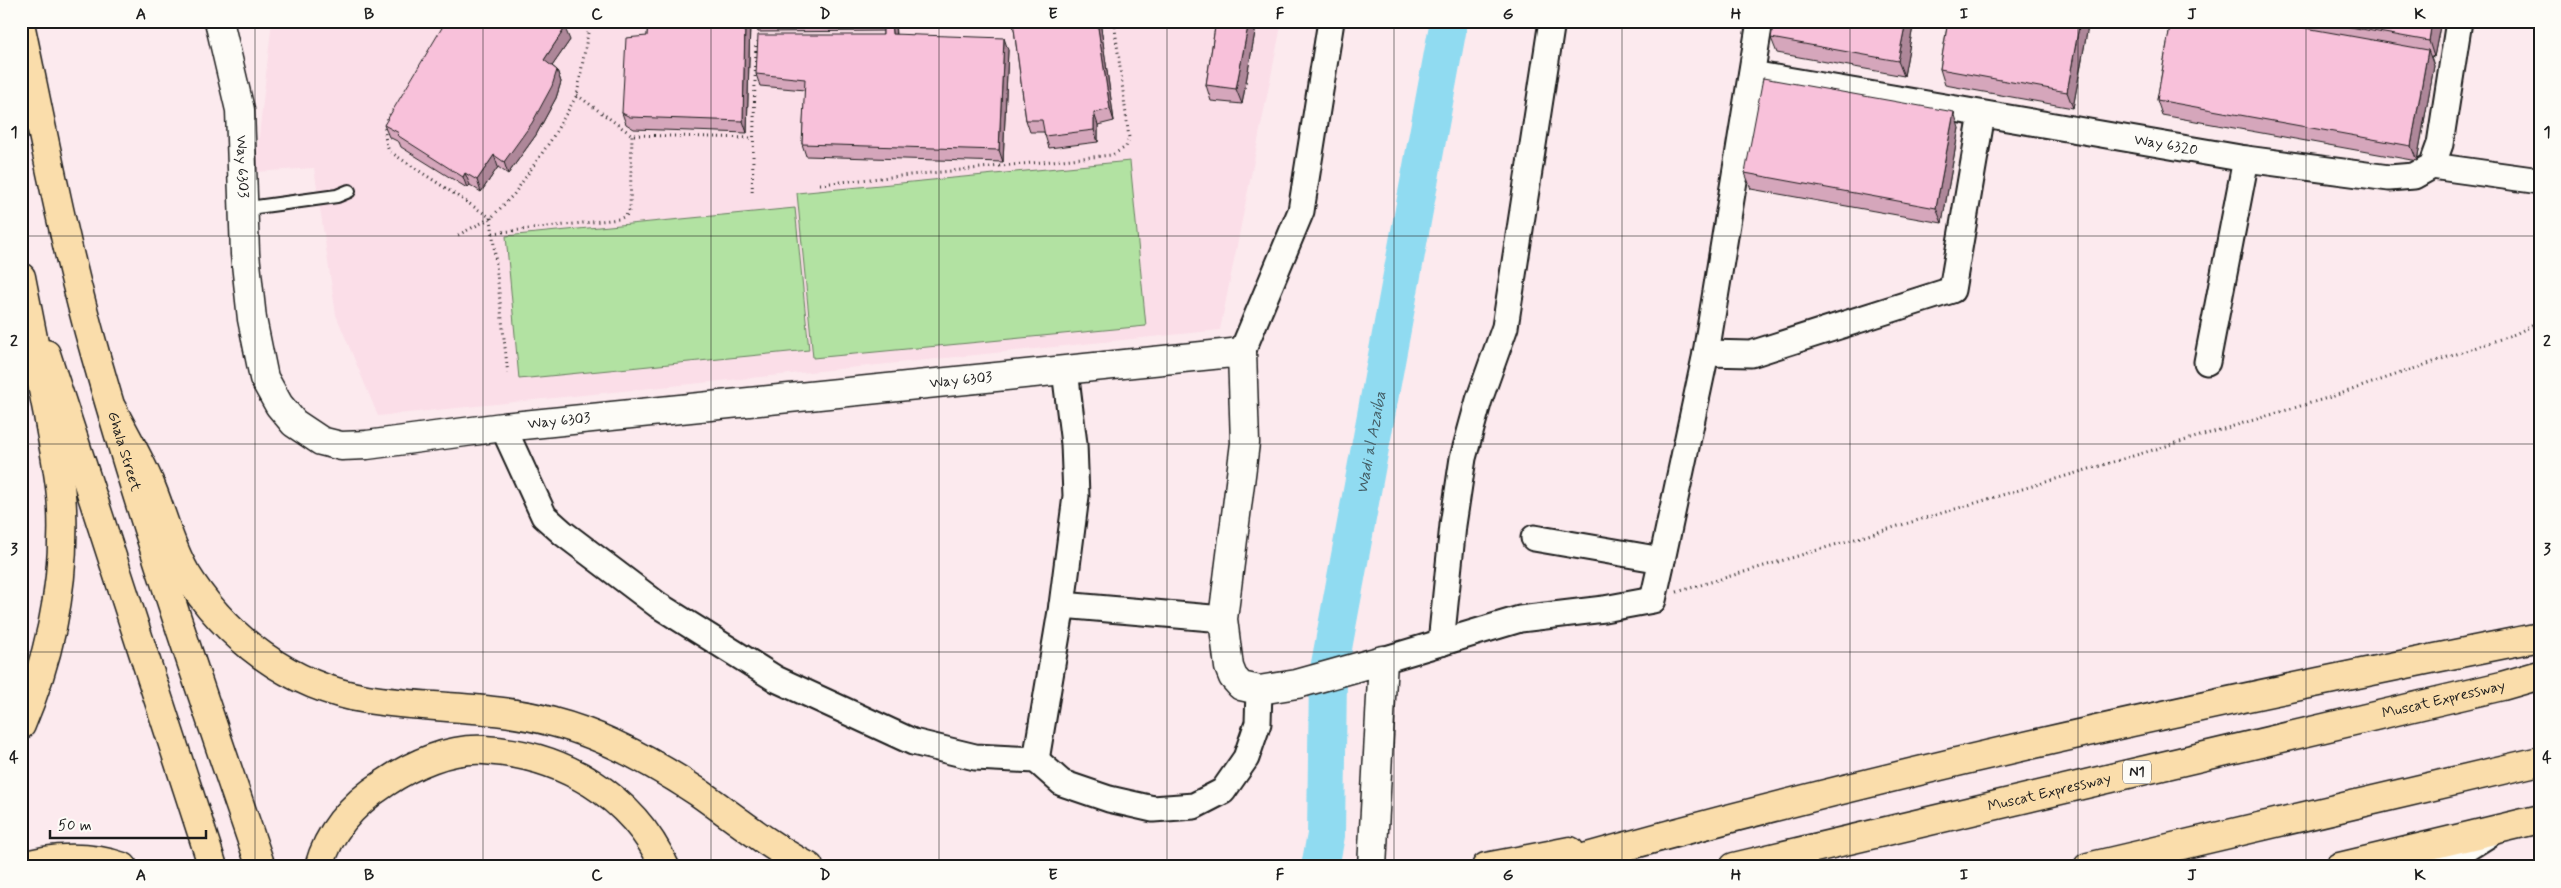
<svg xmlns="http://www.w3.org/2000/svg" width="2561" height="888" viewBox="0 0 2561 888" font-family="Mynerve,sans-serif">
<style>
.built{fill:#fbdee8}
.green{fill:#b2e2a2;stroke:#677f5f}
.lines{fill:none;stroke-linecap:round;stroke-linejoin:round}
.river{stroke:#90dbf1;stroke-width:38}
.service-casing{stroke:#1c1c1c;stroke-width:16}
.minor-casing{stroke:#1c1c1c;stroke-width:29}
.tertiary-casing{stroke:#1c1c1c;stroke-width:31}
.primary-casing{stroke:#1c1c1c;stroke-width:31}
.motorway-casing{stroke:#1c1c1c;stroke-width:31}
.path{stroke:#1c1c1c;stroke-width:3;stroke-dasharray:1 4;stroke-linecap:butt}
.service{stroke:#fdfcf7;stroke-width:12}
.minor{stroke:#fdfcf7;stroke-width:25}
.tertiary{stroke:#fdfcf7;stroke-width:28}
.primary{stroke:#faddab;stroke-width:28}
.motorway{stroke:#faddab;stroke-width:28}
.wall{fill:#d5a6bb;stroke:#1c1c1c}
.shaded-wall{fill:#ae8799;stroke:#1c1c1c}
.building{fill:#f8c1da;stroke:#1c1c1c}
.grid{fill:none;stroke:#1c1c1c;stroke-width:1;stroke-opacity:0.55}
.labels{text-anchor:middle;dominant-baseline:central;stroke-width:4;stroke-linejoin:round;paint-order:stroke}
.shield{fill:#fdfcf7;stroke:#605f5e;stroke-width:1}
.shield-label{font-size:14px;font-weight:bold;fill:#1c1c1c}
.street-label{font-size:15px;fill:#1c1c1c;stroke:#fdfcf7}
.water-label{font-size:16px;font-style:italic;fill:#455f67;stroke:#fdfcf7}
.neatline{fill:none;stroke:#1c1c1c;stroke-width:2}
.grid-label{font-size:16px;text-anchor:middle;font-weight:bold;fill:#1c1c1c}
</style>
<rect width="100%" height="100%" fill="#fceaee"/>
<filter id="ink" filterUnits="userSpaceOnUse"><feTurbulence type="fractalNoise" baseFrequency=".02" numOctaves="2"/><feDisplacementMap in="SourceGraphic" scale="10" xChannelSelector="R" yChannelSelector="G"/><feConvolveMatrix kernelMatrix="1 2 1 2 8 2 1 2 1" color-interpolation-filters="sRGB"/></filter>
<g filter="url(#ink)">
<path class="built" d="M272,21H1282L1220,330L378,416L336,315L314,168L255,172Z"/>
<path class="green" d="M1130,161L1146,326L813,358L797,193Z
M795,208L809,350L519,379L506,236Z"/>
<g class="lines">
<path class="river" id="s1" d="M1320,867L1326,835L1328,675L1449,21"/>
<defs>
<path id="service" d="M242,209L337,196L349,191"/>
<g id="minor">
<path id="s2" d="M1752,74L2246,159L2389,178L2414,176L2432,166L2440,144L2459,21"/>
<path d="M2432,166L2540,181"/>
<path d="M1242,352L1301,211L1331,21"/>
<path d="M1706,353L1751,354L1952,290L1982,114"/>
<path d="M2207,362L2246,159"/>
<path d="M503,427L544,516L563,533L658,605L776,679L913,742L975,757L1036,760L1062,605L1076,496L1074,444L1065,370"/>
<path d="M1534,538L1662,560L1706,353L1760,21"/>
<path d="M1062,605L1223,619"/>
<path d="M1441,643L1453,525L1463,458L1479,400L1505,327L1552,21"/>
<path d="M1383,660L1520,619L1604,609L1653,600L1662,560"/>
<path d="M1036,760L1062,783L1109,799L1153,809L1194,806L1223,791L1246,758L1258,723L1259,690"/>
<path d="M2437,867L2488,835"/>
</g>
<g id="tertiary">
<path id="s3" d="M219,21L240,110L245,254L252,319L264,378L279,405L294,423L321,441L341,446L367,445L503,427L1242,352L1245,443L1223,619L1229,667L1233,677L1241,686L1259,690L1297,684L1383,660L1372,867"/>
</g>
<g id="primary">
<path id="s4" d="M21,28C44,138 65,249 96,357C145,529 203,698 261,867"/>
<path d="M46,354L213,867"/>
</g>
<g id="motorway">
<path d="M21,277C30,323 39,369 48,415C53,446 61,479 62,509C65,583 50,657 21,725"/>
<path d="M112,409C125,435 141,461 152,489C163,516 170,546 185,572C225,637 290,687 367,699C428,709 492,705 553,722C604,735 654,763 698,792C735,818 769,846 809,867"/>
<path d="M21,867C52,856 92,856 123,867"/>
<path d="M319,867C329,830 354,803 385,783C413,764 449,748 484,750C562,754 632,795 665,867"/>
<path d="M1486,867L1570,851"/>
<path d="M1552,867C1877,774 2208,703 2540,637"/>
<path id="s5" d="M1734,867L2502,686L2540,675"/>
<path d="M2088,867L2540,761"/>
<path d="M2339,867L2540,819"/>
</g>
</defs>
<use href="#service" class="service-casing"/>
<use href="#minor" class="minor-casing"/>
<use href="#tertiary" class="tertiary-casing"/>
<use href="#primary" class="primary-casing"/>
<use href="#motorway" class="motorway-casing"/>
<path class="path" d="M577,95L632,135L754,138
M393,110C383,124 383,135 389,151L491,218
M820,184L1112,155L1126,147L1129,138L1114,21
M752,197L756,44L760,40
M491,218L508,375
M493,233L619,219L626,216L630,209L632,135
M458,235L491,218L514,194L551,140L577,95L590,21
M1677,592L2334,396L2515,334L2540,322"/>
<use href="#service" class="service"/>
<use href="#minor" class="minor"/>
<use href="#tertiary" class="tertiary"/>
<use href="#primary" class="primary"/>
<use href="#motorway" class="motorway"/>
</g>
<path class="wall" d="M648,21H750L747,133L634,129L626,124L622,113L647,36Z
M754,21H895L896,35L1008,50L1003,162L806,156L802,144L805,90L760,86L756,74L883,35V31L758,32Z
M1013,21H1100L1114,121L1098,125V142L1049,148L1044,132H1030L1026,120Z
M1216,21H1257L1242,104L1211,101L1206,85Z
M1774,21H1914L1904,76L1777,53L1771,38Z
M1948,21H2089L2073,108L1945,85L1940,69Z
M2171,21H2441L2434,57L2431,56L2434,66L2417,161L2162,115L2157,100Z
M570,40L552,66L557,70L561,82L556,98L536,135L508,174L498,167L481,192L470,185L467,188L401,147L399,142L389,137L384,125Z
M1959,128L1942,223L1751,189L1745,173Z"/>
<path class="shaded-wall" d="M745,21H750L747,133L743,121Z
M891,21H895L896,46L892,34Z
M1097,21H1100L1114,121L1110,109Z
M1249,21H1257L1242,104L1236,89Z
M1906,21H1914L1904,76L1898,61Z
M2080,21H2089L2073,108L2067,92Z
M2432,21H2441L2434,57L2429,41Z
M565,28L570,40L548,72L544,60Z
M1004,38L1008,50L1003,162L999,150Z
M2428,50L2434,66L2417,161L2411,146Z
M557,70L561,82L556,98L536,135L508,174L504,162Z
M1954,112L1959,128L1942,223L1936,208Z
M1094,113L1098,125V142L1094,130Z
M494,155L498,167L481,192L477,180Z
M465,173L470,185L467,188L463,177Z"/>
<path class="building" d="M446,21H550L565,28L544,60L557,70L552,86L532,123L504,162L494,155L477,180L465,173L463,177L397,135L399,133L384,125Z
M648,21H745L743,121L630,117L622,113L626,38L647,36Z
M883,21H891L892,34L1004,38L999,150L802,144L805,79L756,74L758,35H883Z
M1013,21H1097L1110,109L1094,113V130L1045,136L1042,120H1026Z
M1216,21H1249L1236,89L1206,85Z
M1774,21H1906L1898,61L1771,38Z
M1948,21H2080L2067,92L1940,69Z
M2171,21H2267L2428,50L2411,146L2157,100Z
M2317,21H2432L2429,41Z
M1763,78L1954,112L1936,208L1745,173Z"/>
</g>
<path class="grid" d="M255,21V867M483,21V867M711,21V867M939,21V867M1167,21V867M1394,21V867M1622,21V867M1850,21V867M2078,21V867M2306,21V867M21,236H2540M21,444H2540M21,652H2540"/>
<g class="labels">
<rect class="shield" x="2123" y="760.5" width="28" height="23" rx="4"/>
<g class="shield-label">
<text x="2137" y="772">N1</text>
</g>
<g class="street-label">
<text stroke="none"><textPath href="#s2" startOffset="420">Way 6320</textPath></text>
<text stroke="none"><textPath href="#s3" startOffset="148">Way 6303</textPath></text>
<text stroke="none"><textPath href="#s3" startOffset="1092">Way 6303</textPath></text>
<text stroke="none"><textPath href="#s3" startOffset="688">Way 6303</textPath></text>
<text stroke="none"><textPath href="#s4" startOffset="436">Ghala Street</textPath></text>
<text stroke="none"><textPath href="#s5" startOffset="729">Muscat Expressway</textPath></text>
<text stroke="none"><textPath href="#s5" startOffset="324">Muscat Expressway</textPath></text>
</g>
<g class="water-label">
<text stroke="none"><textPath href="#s1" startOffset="429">Wadi al Azaiba</textPath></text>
</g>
</g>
<rect width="2561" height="888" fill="none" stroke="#fdfcf7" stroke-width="55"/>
<path d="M50 830v8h156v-8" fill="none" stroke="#1c1c1c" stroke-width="2.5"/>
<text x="58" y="830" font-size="15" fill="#1c1c1c" stroke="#fdfcf7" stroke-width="4" paint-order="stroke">50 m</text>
<rect x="28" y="28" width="2506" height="832" class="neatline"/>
<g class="grid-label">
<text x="141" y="19">A</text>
<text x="369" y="19">B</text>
<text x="597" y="19">C</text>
<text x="825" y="19">D</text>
<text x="1053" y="19">E</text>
<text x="1280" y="19">F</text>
<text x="1508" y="19">G</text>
<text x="1736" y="19">H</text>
<text x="1964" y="19">I</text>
<text x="2192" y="19">J</text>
<text x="2420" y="19">K</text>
<text x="14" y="137">1</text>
<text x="2547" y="137">1</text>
<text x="14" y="346">2</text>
<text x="2547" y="346">2</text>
<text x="14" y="554">3</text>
<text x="2547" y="554">3</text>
<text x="14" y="762">4</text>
<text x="2547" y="762">4</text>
<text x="141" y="880">A</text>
<text x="369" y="880">B</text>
<text x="597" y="880">C</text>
<text x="825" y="880">D</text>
<text x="1053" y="880">E</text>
<text x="1280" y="880">F</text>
<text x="1508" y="880">G</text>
<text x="1736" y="880">H</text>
<text x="1964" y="880">I</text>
<text x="2192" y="880">J</text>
<text x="2420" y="880">K</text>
</g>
</svg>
